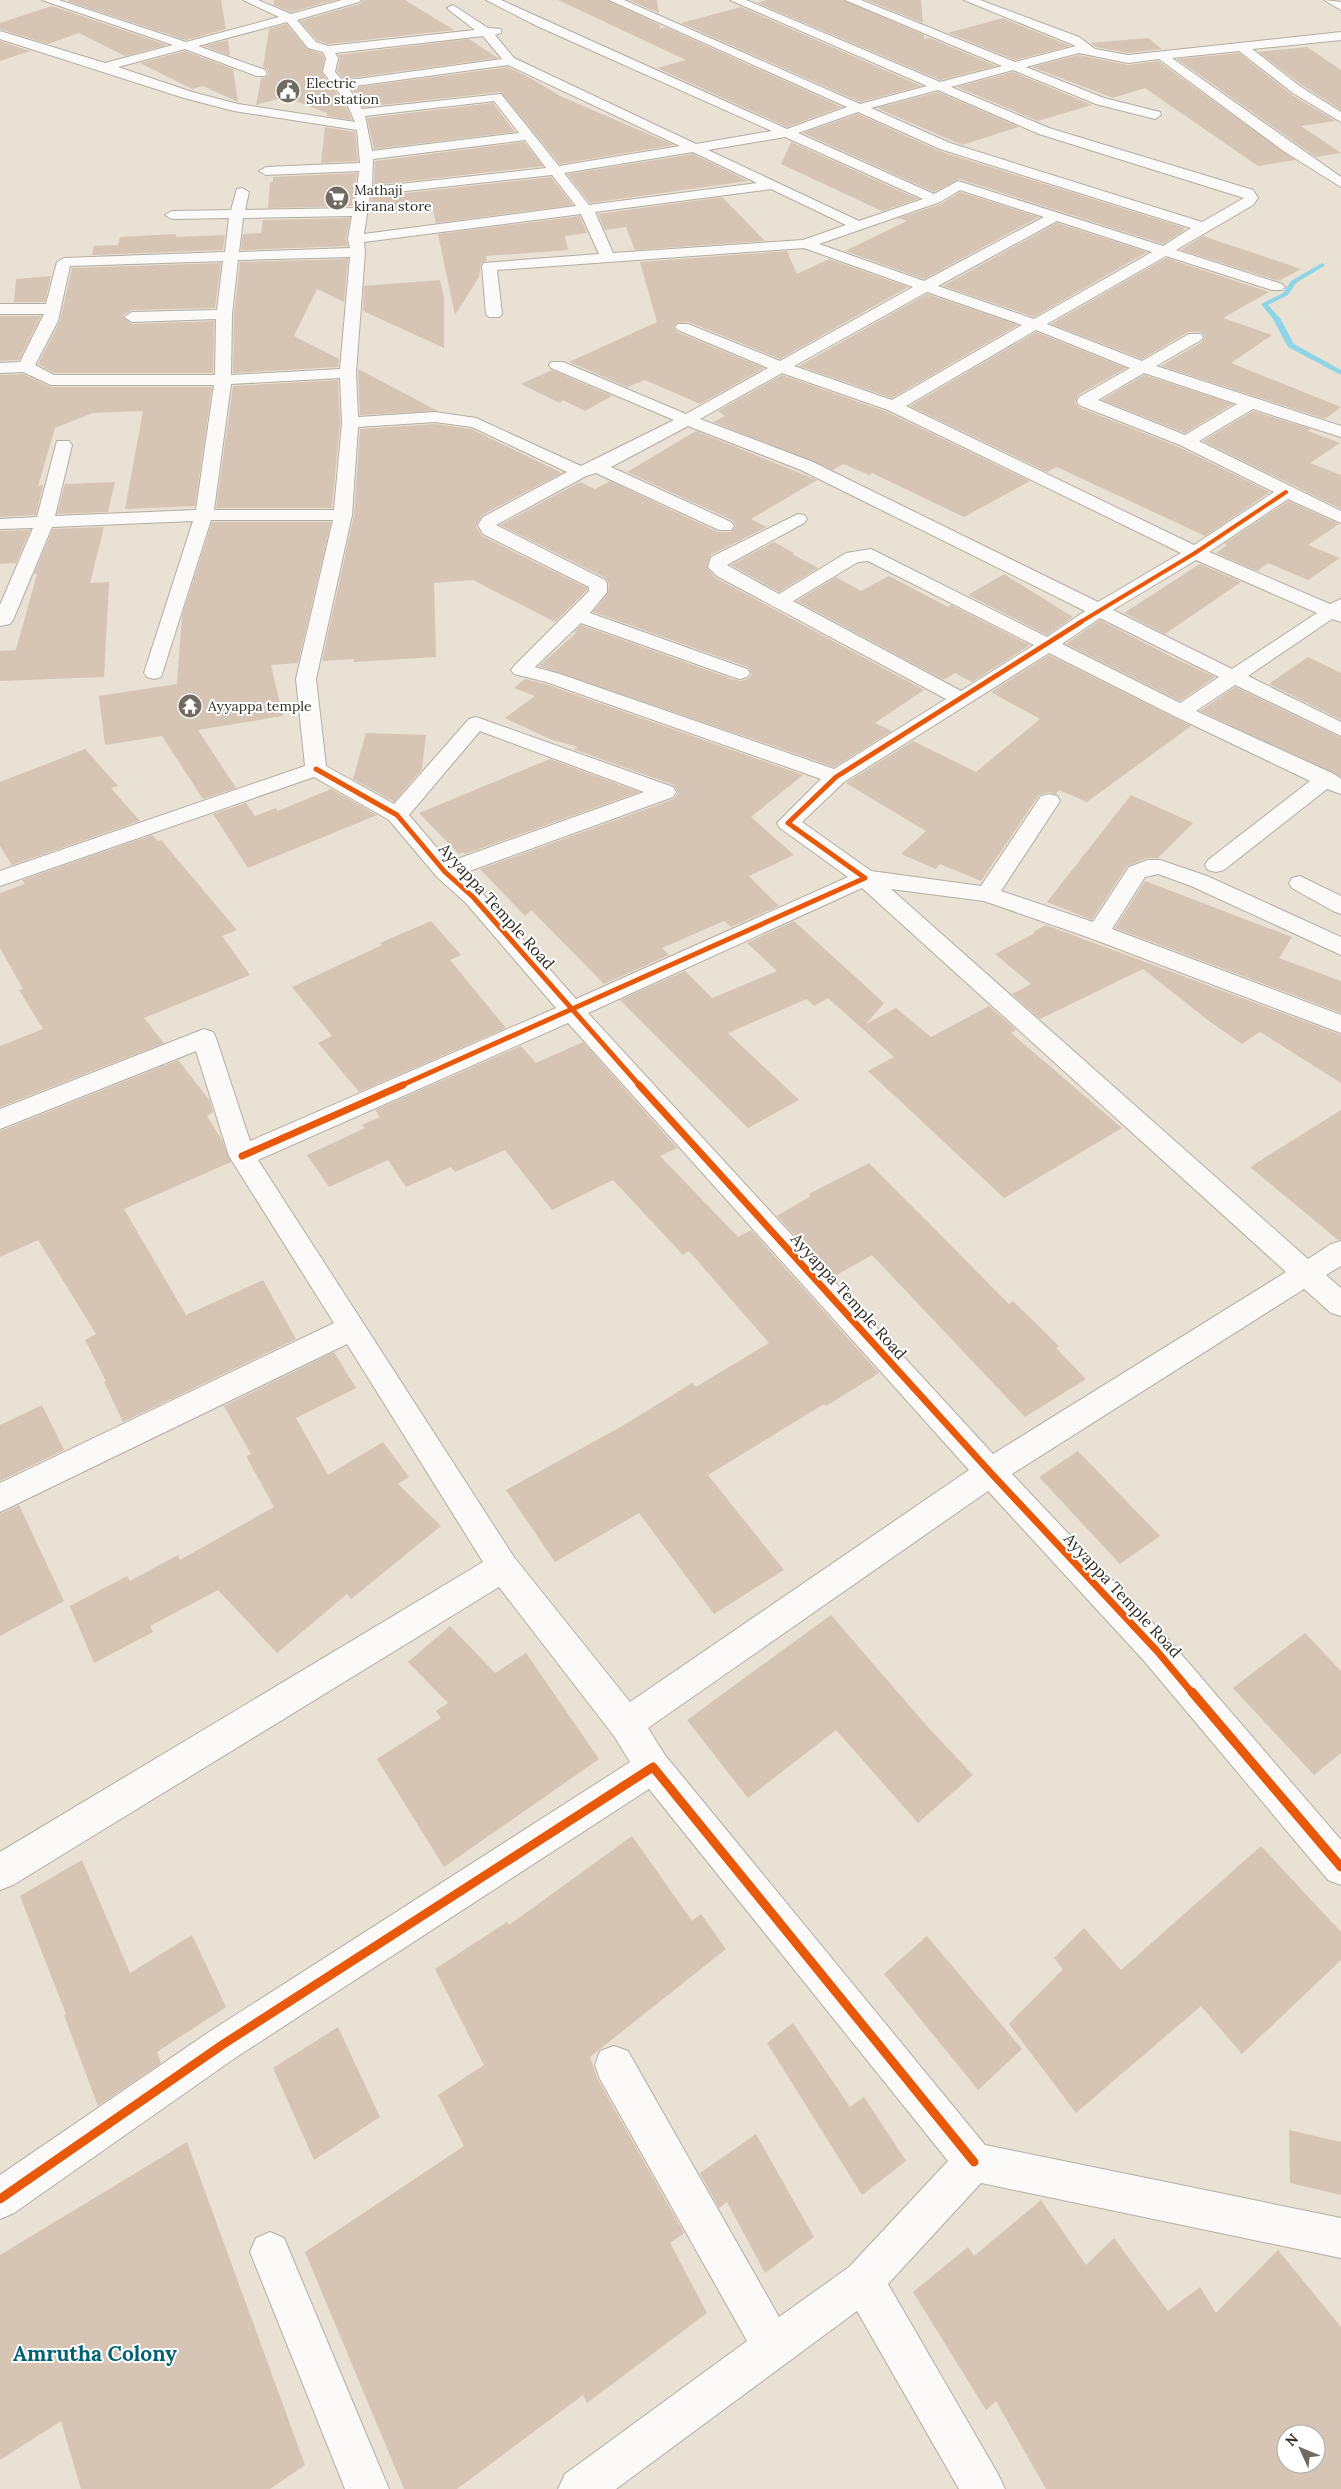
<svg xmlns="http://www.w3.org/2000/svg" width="1341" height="2489" viewBox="0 0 1341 2489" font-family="Lora,serif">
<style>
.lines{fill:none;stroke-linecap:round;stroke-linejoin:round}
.stream{fill:#8fd5e7;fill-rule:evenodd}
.building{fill:#d6c4b5;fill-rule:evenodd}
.minor-casing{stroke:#b3ada2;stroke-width:2}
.minor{fill:#fcfaf9;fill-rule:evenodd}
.cycleway-far3-casing{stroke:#fff;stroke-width:5.5}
.cycleway-far2-casing{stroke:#fff;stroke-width:8}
.cycleway-far1-casing{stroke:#fff;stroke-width:10}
.cycleway-casing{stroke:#fff;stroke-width:12}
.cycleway-far3{stroke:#e8590c;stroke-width:4}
.cycleway-far2{stroke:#e8590c;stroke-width:5}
.cycleway-far1{stroke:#e8590c;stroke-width:7}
.cycleway{stroke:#e8590c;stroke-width:9}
.labels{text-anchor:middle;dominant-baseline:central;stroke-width:4;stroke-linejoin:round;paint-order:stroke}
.far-poi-label{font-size:14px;fill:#2f2a21;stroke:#fff;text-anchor:start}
.street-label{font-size:16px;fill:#2f2a21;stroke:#fff}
.near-neighbourhood-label{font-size:21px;font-weight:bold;fill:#026272;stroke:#fff}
</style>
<rect width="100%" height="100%" fill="#e9e1d4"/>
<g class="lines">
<path class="stream" d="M1322,263L1325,265L1324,266L1296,283L1288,295L1268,305L1280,318L1294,344L1341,370V375L1288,347L1273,319L1261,304L1283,293L1291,281Z"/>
</g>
<path class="building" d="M69,0H221L226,29L186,40L67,1Z
M274,0H335L291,12L274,5Z
M363,0H405L454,30L328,44L317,40L300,21L360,4Z
M558,0H607L660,25V29L665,27L842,107L787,127L657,68L686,60Z
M629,0H657L659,13Z
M767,0H843L924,35V39L930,38L996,66L940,80L757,3Z
M866,0H921L923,23Z
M52,6L167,45L125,56L79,33L48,44L0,29V23Z
M741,7L921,86L860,102L681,23Z
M1003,18L1014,23L1070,46L1015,60L948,33Z
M286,24L307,49L322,54L324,58L322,73L344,103L352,120L327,116V113L285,97L256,105L261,78H265L269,74L267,69L263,67L269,29Z
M1148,38L1162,49L1128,53L1096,47L1090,43Z
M469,39L498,58L344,79L337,71L340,58L338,55Z
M228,40L230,56L204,46Z
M0,41L30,51L0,61Z
M1307,47L1341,70V110L1302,85L1258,52Z
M185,51L233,69L238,102L203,86L192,89L140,63Z
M1239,53L1292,95L1336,121L1301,126L1341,153L1316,157L1177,59Z
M1079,55L1128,65L1158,61L1295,160L1258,166L1145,88L1113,98L1032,67Z
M508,67L532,79L562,97L674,145L560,164L501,92L363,107L351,88Z
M1013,72L1092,105L1038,121L957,87Z
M938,92L1019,127L962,145L877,108Z
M493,103L515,132L374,149L367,118Z
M858,114L939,151L1185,228L1182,229L1185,230L1163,244L959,179L934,192L803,133Z
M325,127L355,132L358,161L321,163Z
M524,142L543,166L374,185L375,161Z
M791,142L918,199L882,211L781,164Z
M693,154L748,181L590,203L567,174Z
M357,173L352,206L268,208L270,182H273V177Z
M551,177L573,205L436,223L433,210L369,213L372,197Z
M960,192L1039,217L924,279L845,251L907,221L899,218L941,204Z
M722,197L765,241L635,250L626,227L605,230L598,214Z
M580,216L587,233L565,236L568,250L486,256L487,261L481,263L479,277L455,315L438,234Z
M350,218L346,239L348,246L241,250L243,234L261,233L263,220Z
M1057,223L1147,252L1034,317L943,286Z
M176,234V237L225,235L223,250L92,255L94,246L118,245L120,237Z
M1203,236L1301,269L1279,281L1181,250Z
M787,251L797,274L829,259L908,287L780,359L689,322L677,323L673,327L677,332L764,368L700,404L645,380L627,387L569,362L657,322L640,262Z
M1166,258L1269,292L1223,318L1272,335L1231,363L1341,407L1325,419L1161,366L1202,342L1205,336L1201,332H1188L1142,359L1051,324Z
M348,259L344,302L317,289L294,336L339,359L338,367L233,373L234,314L240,262Z
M221,263L215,308L132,310L122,316L132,324L214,321L213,373H54L38,364L60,321L72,268Z
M51,276L45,302H14L16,279Z
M440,280L444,298V348L363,311L364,286Z
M927,294L1018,325L892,398L799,366Z
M0,316H41L19,360L0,361Z
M1036,332L1126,368L1078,395L1075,402L1078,407L1179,447L1270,492L1205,536L1057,467L1047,472L910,406Z
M358,369L438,411L360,415Z
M552,370L612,396L585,411L563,400L560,403L521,384Z
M23,374L51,387H212L195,506L125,509L143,411L93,413L55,428L38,486L43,485L36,515L0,517V375Z
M782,375L887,412L1030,481L964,517L872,473L869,475L843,464L833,470L713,422L725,416L718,411Z
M1144,375L1233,404L1185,433L1102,400Z
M338,380L340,423L332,508H216L233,386Z
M1253,411L1311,429L1308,431L1340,443L1310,463L1341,475V509L1203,441Z
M435,424L471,429L562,473L482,515L476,526L482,536L587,588V590L555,622L473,580L434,583L436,657L354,662V659L322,661L354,515L360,429Z
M696,431L817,480L751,519L767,527L710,555L707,568L716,578L924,690L875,723L892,731L834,767L539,666L576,633L574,632L581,625L732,679L741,681L748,679L752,674L748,667L593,612L608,593L609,584L606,578L500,525L580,482L595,489L610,481L718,532H731L736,526L732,520L627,472Z
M115,482L108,512L57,514L65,484Z
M1288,501L1339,524L1308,545L1340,558L1308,580L1268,563L1257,571L1216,553L1227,545L1224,544Z
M212,522H331L298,663L271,665L283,716L198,730L236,788L203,799L162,736L105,745L99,696L177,684L182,616Z
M104,527L90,583L109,582L104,677L0,681V651L16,650L37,574H34L53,529Z
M30,530L16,563L0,564V531Z
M774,542L794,553L792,554L818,568L779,592L731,565Z
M1200,564L1241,582L1165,634L1124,613Z
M1004,574L1073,617L1047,635L968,595Z
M889,576L948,607L951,605L1030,645L972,682L955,673L945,679H942L797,601L836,577L861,591Z
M1100,620L1174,658L1215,677L1180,701L1066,644Z
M1049,655L1191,726L1087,802L1059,790L1056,794L1049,792L1039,795L981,881L940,864L936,869L901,854L926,831L846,783L913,741L976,772L1040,719L991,692Z
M1308,657L1341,673V720L1269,684Z
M525,679L545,684L803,775L751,817L794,855L749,876L779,906L731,927L724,921L662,948L669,955L604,984L531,910L525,916L480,869L674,799L678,793L674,785L573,749L578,747L550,739L505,718L535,696L514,688Z
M1235,687L1341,738V777L1200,711Z
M366,733L426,735L422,769L394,802L353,779Z
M85,749L118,786L111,788L140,821L12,865L0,846V782Z
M550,759L639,792L465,854L463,852L459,854L419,813Z
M331,789L377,815L248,868L213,814L246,803L255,816L276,808L278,811Z
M1131,795L1193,823L1158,858H1147L1127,866L1092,920L1047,902Z
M152,835L158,841L161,840L237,930L222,936L250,975L144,1018L164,1043L0,1107V1046L43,1029L19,990L23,989L0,948V893L25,884L22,880Z
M1145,881L1292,937L1279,958L1341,981V1013L1115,928Z
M431,921L461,955L450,960L506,1028L359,1092L318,1043L332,1036L292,987L382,945L380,943Z
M794,921L884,1003L866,1024L896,1008L931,1037L989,1006L1016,1030L1011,1033L1122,1128L1004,1198L868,1071L894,1057L828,998L814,1006L807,999L728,1033L799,1100L748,1128L620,1000L685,971L712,998L777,971L747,943Z
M1046,925L1341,1035V1083L1260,1032L1242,1044L1209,1021L1143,969L1040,1019L1012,994L1031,984L995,954L1035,933L1033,932Z
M583,1042L677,1148L660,1156L738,1237L751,1230L879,1373L826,1406L824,1404L708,1475L784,1570L714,1614L639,1513L555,1562L506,1490L624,1425L692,1383L696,1387L769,1343L689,1251L683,1255L613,1180L552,1210L505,1150L455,1172L451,1167L406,1187L388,1160L329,1187L307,1155L365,1128L362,1125L380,1117L375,1110L521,1046L536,1063Z
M178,1060L210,1101L213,1112L207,1116L222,1140L231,1162L124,1209L186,1315L263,1280L296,1339L123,1422L104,1382L106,1381L85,1340L96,1334L38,1240L0,1257V1131Z
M1341,1110V1239L1338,1240L1250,1167Z
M869,1163L1009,1304L1013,1301L1059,1346L1056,1348L1086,1379L1025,1417L872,1255L833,1277L777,1216L811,1196L809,1194Z
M334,1352L356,1388L296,1418L328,1475L383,1442L409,1477L398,1484L441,1526L351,1599L347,1594L277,1653L218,1590L150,1626L153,1632L94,1663L70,1606L127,1576L130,1581L178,1555L180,1560L274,1507L246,1456L251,1454L224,1406Z
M42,1405L64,1450L0,1481V1425Z
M1078,1451L1160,1536L1120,1564L1039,1477Z
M19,1505L64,1601L0,1636V1514Z
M831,1615L926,1725L973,1775L918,1823L836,1730L748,1798L687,1720Z
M450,1626L495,1673L526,1653L599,1759L444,1867L377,1759L441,1718L436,1711L448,1703L408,1662Z
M1305,1633L1341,1671V1753L1314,1775L1233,1688Z
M632,1836L692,1921L701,1914L726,1949L590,2057L598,2080L684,2233L670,2243L707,2313L587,2403L583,2395L457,2489H404L305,2252L464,2146L438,2095L484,2065L435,1969L507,1922L509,1925Z
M1261,1846L1341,1932V1960L1242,2054L1201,2006L1076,2113L1009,2024L1063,1969L1054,1958L1084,1928L1121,1970Z
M82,1860L130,1973L192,1935L226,2007L157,2052L161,2063L98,2106L64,2015L66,2014L20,1896Z
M927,1936L1022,2049L978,2090L884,1974Z
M793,2023L850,2107L864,2097L906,2161L862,2195L767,2043Z
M338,2027L380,2117L314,2160L273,2068Z
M1289,2130L1341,2142V2195L1290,2183Z
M756,2134L814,2237L765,2273L727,2202L719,2208L700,2173Z
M187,2142L305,2465L270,2489H81L61,2421L0,2460V2255Z
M1041,2200L1086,2265L1114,2238L1168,2311L1200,2287L1216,2313L1278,2250L1341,2327V2489H1046L996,2401L986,2410L913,2292L968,2247L974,2256ZM1286,2434H1316V2464H1286Z"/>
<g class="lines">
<defs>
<path id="minor" d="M42,0H59L186,42L279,17L243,0H258L291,14L342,0H361L359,2L297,20L316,42L328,46L475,30L449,10L447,8L453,5L488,28L501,29V33L495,35L514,58L696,144L772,131L537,26L486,0H501L787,129L847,107L609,0H624L860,104L927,86L730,0H746L940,82L1002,66L845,0H861L1015,62L1076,46L964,0H980L1079,37L1095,49L1128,55L1341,32V40L1252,49L1301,87L1341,112V122L1293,93L1239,51L1172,58L1341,177V187L1285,152L1159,59L1128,63L1079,53L1026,67L1104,98L1160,112L1161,115L1155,119L1096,104L1013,70L951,87L1049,128L1253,190L1258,198L1253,205L1176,250L1282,284L1285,287L1282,290H1272L1166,256L1047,324L1142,361L1189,334H1201L1203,337L1201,340L1156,366L1341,426V437L1253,409L1199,441L1341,511V523L1288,499L1209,552L1330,604L1341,599V622L1332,619L1248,676L1341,722V736L1235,685L1196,711L1334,774L1341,779V794L1327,789L1224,870L1216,872L1208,870L1205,865L1208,860L1310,781L1174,716L1049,653L844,782L802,822L871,871L981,886L1041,796L1049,794L1057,796L1060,801L1001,891L1093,922L1129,867L1148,860H1160L1207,876L1341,937V955L1191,886L1158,874L1145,877L1112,929L1341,1015V1033L1090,938L984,901L891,889L1308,1259L1331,1244L1341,1241V1266L1326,1275L1341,1288V1316L1331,1313L1304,1289L1012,1474L1169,1640L1341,1840V1885L1328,1880L1145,1662L988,1491L648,1728L665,1755L985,2145L1341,2218V2258L981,2183L888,2284L998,2474L1005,2489H959L857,2311L616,2489H558L565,2474L747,2341L600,2079L595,2065L600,2051L614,2046L628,2051L779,2317L849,2267L948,2161L649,1789L235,2058L14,2213L0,2219V2175L209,2032L630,1762L614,1736L499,1587L13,1885L0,1890V1852L483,1562L347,1344L0,1512V1483L334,1323L229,1156L196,1051L0,1129V1109L204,1029L213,1032L216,1038L250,1141L556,1008L465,902L437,877L389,820L314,777L0,886V871L305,766L296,679L333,520H211L161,677L154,679L147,677L144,673L193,521L52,527L13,620L10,624L0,626V605L33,528L0,529V519L37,517L57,441H69L72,445L55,516L196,510L214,385H51L23,372L0,373V363L20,362L44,314H0V304H46L57,262L64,258L225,252L229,218L172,219L165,215L172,211L231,210L237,189L242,188L249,192L245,210L354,208L359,173V171L266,175L259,171L266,167L360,163L357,130L234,111L184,98L0,39V31L105,63L173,45ZM287,22L308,48L323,52L326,58L323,72L346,102L355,122L238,104L192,92L118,67L185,49L257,76H265L267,73L265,70L198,46ZM483,36L502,59L343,81L335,72L338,58L335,53ZM508,65L680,146L559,166L501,94L362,109L348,87ZM938,90L1039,134L1244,198L1202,222L950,143L871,108ZM494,101L519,133L372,151L365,116ZM858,112L940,149L1191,228L1163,246L958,181L934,194L798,133ZM785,137L923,199L859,221L708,150ZM525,140L546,168L372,187L373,159ZM693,152L757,183L589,205L564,173ZM552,175L576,206L364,234L370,195ZM771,189L846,225L803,240L613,253L595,212ZM960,190L1044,217L924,281L819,244L940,202ZM581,214L599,254L484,263L482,266L486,314L489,317H499L502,314L497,270L804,248L913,287L780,361L688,324H678L675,327L678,330L768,368L686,414L563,362H551L549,365L551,368L674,420L581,466L476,418L435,412L358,417L356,373L365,252L364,242ZM352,216L348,239L350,248L239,252L243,218ZM1057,221L1152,252L1034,319L938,286ZM350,257L340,369L231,375L232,314L238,260ZM223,261L217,310L132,312L124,317L132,322L216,319L215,375H54L35,365L58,321L70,266ZM927,292L1022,325L892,400L794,366ZM1036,330L1130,368L1079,397L1077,401L1079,405L1180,445L1274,492L1194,545L906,406ZM782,373L888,410L1181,553L1098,602L813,462L700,419ZM1144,373L1237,404L1185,435L1098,400ZM340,378L342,423L334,510H214L231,384ZM435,422L472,427L567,472L483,517L478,525L483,534L589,587V591L514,666L511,670L514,674L546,682L821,779L777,823L780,828L848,877L576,999L481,892L461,874L673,797L676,792L673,787L476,717L469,719L394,804L326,766L316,679L352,515L358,427ZM688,426L801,470L1085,611L1047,637L871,549L846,553L779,594L727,565L804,523L807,519L804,515L798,514L711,557L708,567L717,576L946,699L834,769L560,674L535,667L581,623L733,677L740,679L747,677L750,673L747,669L590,613L607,592V584L605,580L496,525L586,476L596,473L719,530H731L734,526L731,522L611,467ZM1196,560L1317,613L1232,669L1113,610ZM868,561L1034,645L961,691L793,601L858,562ZM1100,618L1219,677L1180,703L1062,644ZM480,731L644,792L449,862L409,815ZM862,888L1286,1272L993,1454L588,1013ZM568,1023L969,1470L630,1702L514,1557L258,1160Z
M1324,0L1341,2V10Z
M1300,876L1341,896V914L1333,911L1292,888L1289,883L1292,878Z
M270,2232L284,2238L389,2489H345L250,2252L256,2238Z"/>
</defs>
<use href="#minor" class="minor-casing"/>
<use href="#minor" class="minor"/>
<defs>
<path id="cycleway-far3" d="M1079,623L1195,553L1286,492"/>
<path id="cycleway-far2" d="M316,769L397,815L445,872L473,897L640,1086
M400,1086L865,878L788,823L836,777L1081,622"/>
<path id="cycleway-far1" d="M639,1085L990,1472L1157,1651L1193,1694
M242,1156L403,1085"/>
<path id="cycleway" d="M1192,1692L1341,1867
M0,2199L222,2045L653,1767L974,2162"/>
</defs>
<use href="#cycleway-far3" class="cycleway-far3-casing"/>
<use href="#cycleway-far2" class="cycleway-far2-casing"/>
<use href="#cycleway-far1" class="cycleway-far1-casing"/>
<use href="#cycleway" class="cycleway-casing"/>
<use href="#cycleway-far3" class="cycleway-far3"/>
<use href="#cycleway-far2" class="cycleway-far2"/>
<use href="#cycleway-far1" class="cycleway-far1"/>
<use href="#cycleway" class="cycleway"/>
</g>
<defs>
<symbol id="civic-disc" viewBox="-11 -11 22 22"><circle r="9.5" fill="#706a60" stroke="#fff"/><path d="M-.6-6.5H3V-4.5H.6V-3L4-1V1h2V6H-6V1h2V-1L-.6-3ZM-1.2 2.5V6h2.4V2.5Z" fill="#fff"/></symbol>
<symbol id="supermarket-disc" viewBox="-11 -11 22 22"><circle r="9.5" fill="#706a60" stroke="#fff"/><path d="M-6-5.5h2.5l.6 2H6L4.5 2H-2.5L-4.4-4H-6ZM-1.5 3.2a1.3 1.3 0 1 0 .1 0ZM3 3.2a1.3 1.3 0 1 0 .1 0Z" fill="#fff"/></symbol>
<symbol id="temple-disc" viewBox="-11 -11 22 22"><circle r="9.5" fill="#706a60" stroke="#fff"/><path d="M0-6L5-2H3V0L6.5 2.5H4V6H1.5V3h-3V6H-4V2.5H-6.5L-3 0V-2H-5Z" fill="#fff"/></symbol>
</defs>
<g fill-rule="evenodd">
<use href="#civic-disc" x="274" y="77" width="28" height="28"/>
<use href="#supermarket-disc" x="323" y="184" width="28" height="28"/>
<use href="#temple-disc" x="176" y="692" width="28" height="28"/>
</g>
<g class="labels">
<g class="far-poi-label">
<text x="306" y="83">Electric<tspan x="306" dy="16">Sub station</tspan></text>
<text x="354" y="190">Mathaji<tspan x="354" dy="16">kirana store</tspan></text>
<text x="208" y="706">Ayyappa temple</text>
</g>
<g class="street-label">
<text transform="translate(497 906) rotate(48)">Ayyappa Temple Road</text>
<text transform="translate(849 1296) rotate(48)">Ayyappa Temple Road</text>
<text transform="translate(1123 1595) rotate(47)">Ayyappa Temple Road</text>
</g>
<g class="near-neighbourhood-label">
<text x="95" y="2353">Amrutha Colony</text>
</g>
</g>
<g transform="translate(1301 2449) rotate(314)"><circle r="24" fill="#ffffff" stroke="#acaaa6"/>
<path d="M0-4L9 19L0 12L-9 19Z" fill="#706a60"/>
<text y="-8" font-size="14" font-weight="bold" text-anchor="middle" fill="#2f2a21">N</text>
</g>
</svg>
